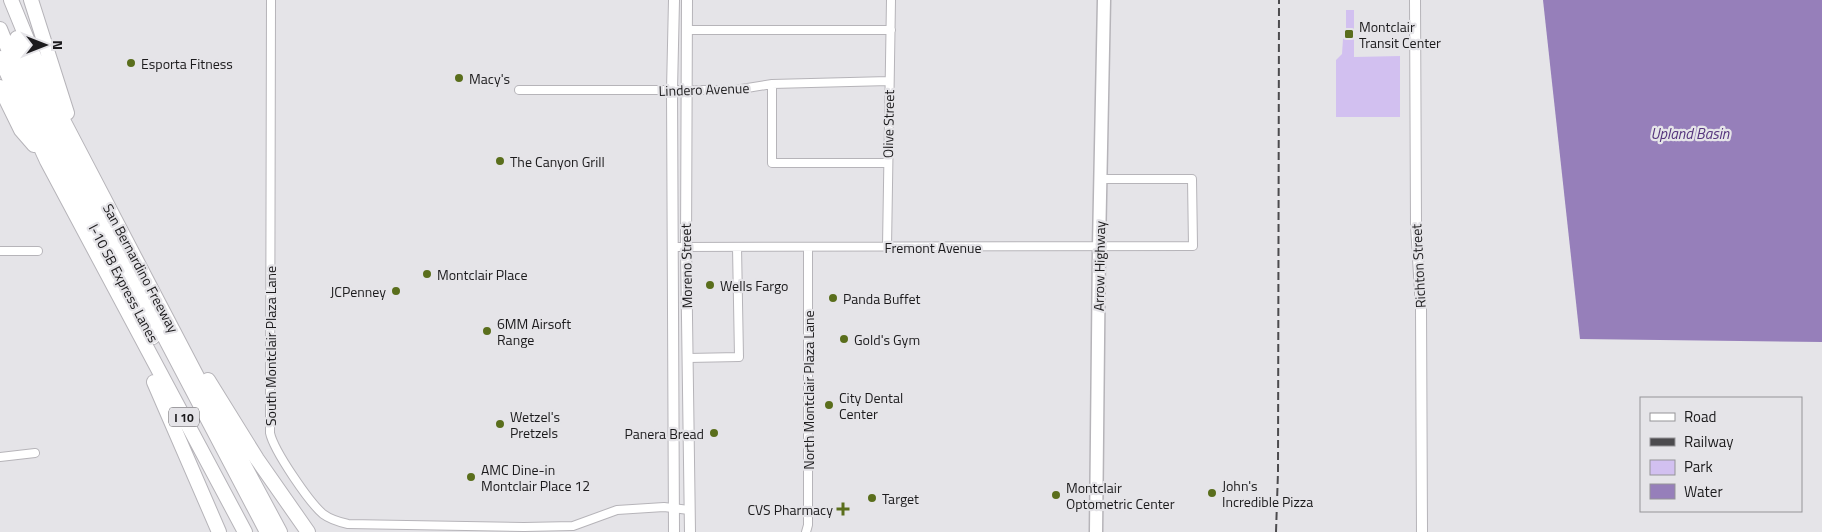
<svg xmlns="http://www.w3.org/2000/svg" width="1822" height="532" viewBox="0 0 1822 532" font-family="'Titillium Web',sans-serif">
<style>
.green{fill:#d2c0f0}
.water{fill:#967fba}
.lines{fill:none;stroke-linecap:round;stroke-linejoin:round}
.minor-casing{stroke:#b6b4b9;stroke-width:10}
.tertiary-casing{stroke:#b6b4b9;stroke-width:12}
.primary-casing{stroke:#b6b4b9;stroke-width:15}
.motorway-casing{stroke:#b6b4b9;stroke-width:16}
.minor{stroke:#fff;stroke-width:8}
.tertiary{stroke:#fff;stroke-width:10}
.primary{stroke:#fff;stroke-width:12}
.motorway{stroke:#fff;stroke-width:14}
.rail{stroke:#4c4b4e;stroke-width:2;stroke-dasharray:8 4;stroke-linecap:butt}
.poi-dot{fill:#5a6e1c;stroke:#e5e4e8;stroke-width:2}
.labels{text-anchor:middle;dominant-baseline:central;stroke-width:4.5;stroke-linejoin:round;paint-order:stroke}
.shield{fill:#e5e4e8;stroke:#58575a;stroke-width:1}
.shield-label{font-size:12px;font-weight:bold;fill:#1c1b1d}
.poi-label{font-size:14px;fill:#1c1b1d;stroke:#e5e4e8;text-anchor:start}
.street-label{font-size:14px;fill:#1c1b1d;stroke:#e5e4e8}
.water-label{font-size:15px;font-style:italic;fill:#54337c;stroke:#e5e4e8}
</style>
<rect width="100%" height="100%" fill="#e5e4e8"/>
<path class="green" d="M1346,10H1354V57L1400,56V117H1336V60L1342,54L1343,39L1346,36Z"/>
<path class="water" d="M1543,0H1822V342L1580,339Z"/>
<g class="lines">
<defs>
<path id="minor" d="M271,0L270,433C274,451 309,502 323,514C331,520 339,522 348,524L524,527L573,526L617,510L664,507L689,510
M687,30H891
M772,84V163H887
M519,90H735L772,84L889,81
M672,247L1193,246L1192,179H1100
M887,247L891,0
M0,251H38
M688,358L739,357L737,247
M0,457L35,453
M806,532L808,525V247"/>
<path id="tertiary" d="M674,0L672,90L674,532
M687,0L686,247L690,532
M1415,0L1416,225L1421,308L1422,532"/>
<path id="primary" d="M1096,532L1099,246L1104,0"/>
<path id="motorway" d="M11,0L47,88L64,122L215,411L280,532
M31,0L67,113
M0,29C42,136 99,236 153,337
M17,38L41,99L72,161L267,532
M0,58L47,161L245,532
M0,87L21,130L34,145
M208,380L257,459L308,532
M154,382L219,532"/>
</defs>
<use href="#minor" class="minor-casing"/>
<use href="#tertiary" class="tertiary-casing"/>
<use href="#primary" class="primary-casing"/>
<use href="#motorway" class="motorway-casing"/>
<use href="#minor" class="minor"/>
<use href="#tertiary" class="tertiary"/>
<use href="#primary" class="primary"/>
<use href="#motorway" class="motorway"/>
<path class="rail" d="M1276,532L1278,472L1279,0"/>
</g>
<g class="poi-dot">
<rect x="1344" y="29" width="10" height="10" rx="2.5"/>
<circle cx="131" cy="63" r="5"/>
<circle cx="459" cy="78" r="5"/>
<circle cx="500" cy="161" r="5"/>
<circle cx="427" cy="274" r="5"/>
<circle cx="710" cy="285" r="5"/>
<circle cx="396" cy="291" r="5"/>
<circle cx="833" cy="298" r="5"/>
<circle cx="487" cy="331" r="5"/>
<circle cx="844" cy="339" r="5"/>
<circle cx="829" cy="405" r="5"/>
<circle cx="500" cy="424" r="5"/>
<circle cx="714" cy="433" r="5"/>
<circle cx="471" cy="477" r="5"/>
<circle cx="1212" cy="493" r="5"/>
<circle cx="1056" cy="495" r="5"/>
<circle cx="872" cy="498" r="5"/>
<path d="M840.5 501.5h5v5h5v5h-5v5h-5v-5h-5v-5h5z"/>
</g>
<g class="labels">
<rect class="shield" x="169" y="407.5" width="30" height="19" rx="4"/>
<g class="shield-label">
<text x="184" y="417">I 10</text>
</g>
<g class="poi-label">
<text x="1359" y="26">Montclair<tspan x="1359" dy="16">Transit Center</tspan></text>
<text x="141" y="63">Esporta Fitness</text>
<text x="469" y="78">Macy's</text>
<text x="510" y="161">The Canyon Grill</text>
<text x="437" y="274">Montclair Place</text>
<text x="720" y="285">Wells Fargo</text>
<text x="386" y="291" text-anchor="end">JCPenney</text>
<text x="843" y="298">Panda Buffet</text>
<text x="497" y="323">6MM Airsoft<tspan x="497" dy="16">Range</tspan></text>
<text x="854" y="339">Gold's Gym</text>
<text x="839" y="397">City Dental<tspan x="839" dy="16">Center</tspan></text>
<text x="510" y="416">Wetzel's<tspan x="510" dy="16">Pretzels</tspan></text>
<text x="704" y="433" text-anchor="end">Panera Bread</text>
<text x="481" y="469">AMC Dine-in<tspan x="481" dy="16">Montclair Place 12</tspan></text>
<text x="1222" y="485">John's<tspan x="1222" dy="16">Incredible Pizza</tspan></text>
<text x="1066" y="487">Montclair<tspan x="1066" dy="16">Optometric Center</tspan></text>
<text x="882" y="498">Target</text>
<text x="833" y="509" text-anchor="end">CVS Pharmacy</text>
</g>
<g class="street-label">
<text transform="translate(704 89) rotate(-2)">Lindero Avenue</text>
<text transform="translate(888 124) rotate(-89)">Olive Street</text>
<text x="933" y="247">Fremont Avenue</text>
<text transform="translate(686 266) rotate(-91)">Moreno Street</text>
<text transform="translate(1099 266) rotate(-89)">Arrow Highway</text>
<text transform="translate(1418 266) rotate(-93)">Richton Street</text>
<text transform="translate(141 268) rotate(62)">San Bernardino Freeway</text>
<text transform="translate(124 283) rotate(62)">I-10 SB Express Lanes</text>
<text transform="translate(270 346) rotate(-90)">South Montclair Plaza Lane</text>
<text transform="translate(808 390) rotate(-90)">North Montclair Plaza Lane</text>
</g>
<g class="water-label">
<text x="1690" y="133">Upland Basin</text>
</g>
</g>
<rect x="1640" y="397" width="162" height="115" fill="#e5e4e8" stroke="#959497"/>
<rect x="1650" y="413" width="25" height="8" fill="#ffffff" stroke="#959497"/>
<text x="1684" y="422" font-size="15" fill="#1c1b1d">Road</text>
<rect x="1650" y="438" width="25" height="8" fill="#4c4b4e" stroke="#959497"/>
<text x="1684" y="447" font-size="15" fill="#1c1b1d">Railway</text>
<rect x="1650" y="460" width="25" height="15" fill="#d2c0f0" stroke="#959497"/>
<text x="1684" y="472" font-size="15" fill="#1c1b1d">Park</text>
<rect x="1650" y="484" width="25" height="15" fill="#967fba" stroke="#959497"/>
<text x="1684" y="497" font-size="15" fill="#1c1b1d">Water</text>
<g transform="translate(45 45) rotate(90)" stroke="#e5e4e8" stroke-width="4" paint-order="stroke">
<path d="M0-4L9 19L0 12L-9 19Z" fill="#1c1b1d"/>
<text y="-8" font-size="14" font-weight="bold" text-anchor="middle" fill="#1c1b1d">N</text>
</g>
</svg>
